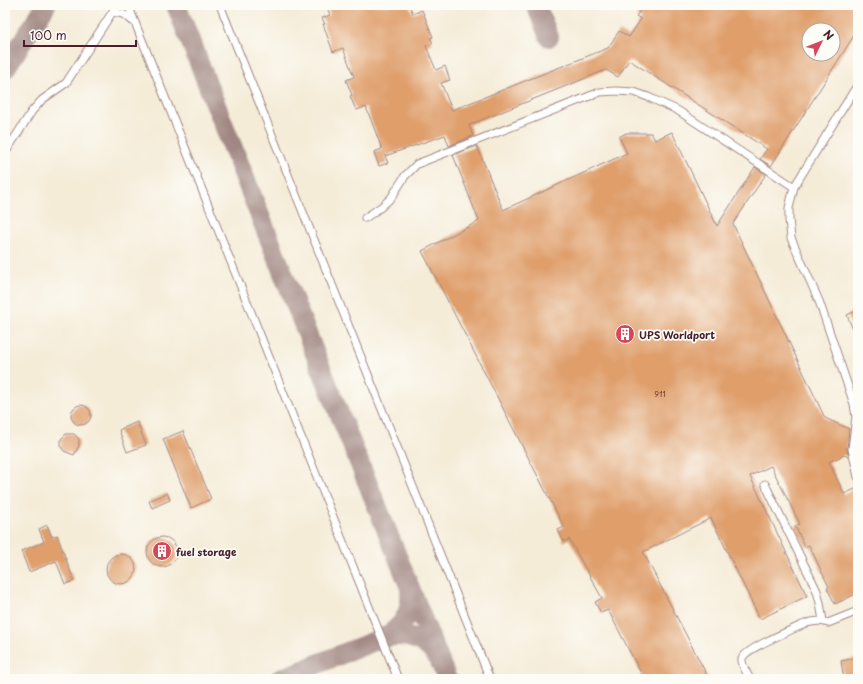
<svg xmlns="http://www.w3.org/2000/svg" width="863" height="684" viewBox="0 0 863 684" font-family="'Playpen Sans',sans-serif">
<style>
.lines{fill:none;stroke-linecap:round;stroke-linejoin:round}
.taxiway{stroke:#a08682;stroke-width:20}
.building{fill:#df9e6a;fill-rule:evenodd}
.minor-casing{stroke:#a08682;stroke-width:9}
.minor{stroke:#fff;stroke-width:7}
.labels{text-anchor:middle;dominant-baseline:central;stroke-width:3.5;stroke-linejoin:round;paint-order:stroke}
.number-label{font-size:8px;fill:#6f3f3b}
.poi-label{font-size:10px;font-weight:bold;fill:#4a1f2b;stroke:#fdfcf7;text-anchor:start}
</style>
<rect width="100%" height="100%" fill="#fdfcf7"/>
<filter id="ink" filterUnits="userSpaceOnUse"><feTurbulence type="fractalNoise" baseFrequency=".025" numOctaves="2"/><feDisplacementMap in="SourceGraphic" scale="8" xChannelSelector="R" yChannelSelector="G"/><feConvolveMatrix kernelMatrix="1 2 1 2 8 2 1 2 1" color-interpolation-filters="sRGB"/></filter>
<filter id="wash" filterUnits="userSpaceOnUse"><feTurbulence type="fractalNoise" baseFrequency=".012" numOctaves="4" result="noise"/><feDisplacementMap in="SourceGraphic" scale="16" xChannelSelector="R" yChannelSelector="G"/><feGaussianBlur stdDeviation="0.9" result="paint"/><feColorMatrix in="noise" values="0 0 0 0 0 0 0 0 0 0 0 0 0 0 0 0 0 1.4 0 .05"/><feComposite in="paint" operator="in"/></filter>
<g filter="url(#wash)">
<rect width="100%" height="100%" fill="#f5ecd8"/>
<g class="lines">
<path class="taxiway" d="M176,5L316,356L447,679
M536,5L549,37
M5,69L46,5
M382,638C403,633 423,638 436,656
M280,679L382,638C402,629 412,613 410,591"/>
</g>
<g id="blocks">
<path class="building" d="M326,5H409L413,14L422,10L433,37L430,38L433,43L426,46L436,70L445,66L450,80L441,83L452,110L608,48L619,31L629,37L641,19L636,16L641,9L645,11L649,5H858V36L855,34L771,166L760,159L767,149L629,60L618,77L606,70L469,125L473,136L449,146L445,135L385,156L388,163L379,166L374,152L382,149L366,107L356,110L350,96L352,95L346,80L354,77L343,48L333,52L323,24H325L322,18L330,15ZM809,30H833V54H809Z
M672,132L717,226L755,167L766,174L733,224L825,418L849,429L847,449L849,457L844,455L829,462L844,494L855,489L858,495V593L835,604L827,588L829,587L809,545L805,547L795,526L800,524L771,466L750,476L807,596L760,619L711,518L643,552L709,679H644L608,610L601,613L595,602L602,598L569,539L564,542L558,530L564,527L422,251L479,221L453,155L477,146L503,210L627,153L619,137L626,133H651L655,140Z
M858,310V342L847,315Z
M71 415a10 10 0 1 1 20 0a10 10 0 1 1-20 0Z
M137,422L146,445L127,452L119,430Z
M183,431L211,499L191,508L163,439Z
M66,434H74L79,439V446L74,455L64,451L61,447V439Z
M167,493L170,500L152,508L149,501Z
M47,525L52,537L57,535L74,581L65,584L56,561L29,572L21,551L44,542L39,529Z
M147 552a15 15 0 1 1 30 0a15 15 0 1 1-30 0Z
M106 569a15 15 0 1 1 30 0a15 15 0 1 1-30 0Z
M855,658L858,678L844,679L841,661Z"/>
</g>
</g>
<g filter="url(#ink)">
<use href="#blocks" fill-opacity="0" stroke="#a08682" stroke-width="1"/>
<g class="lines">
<defs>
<path id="minor" d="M128,5L398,679
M220,5L490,679
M113,12L123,14L134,22
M858,84L794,187L789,208V220L791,238L819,301L854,404L856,417L852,449L858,477
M5,153L32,111L42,100L66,83L117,5
M365,218L381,207L391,198L405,176L417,164L600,92L616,91L634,92L648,97L677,110L794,187
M765,484L817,591L820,603L823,621
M750,679C747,673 741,665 742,659C744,649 796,628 807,623C814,621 820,620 828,623L858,611"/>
</defs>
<use href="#minor" class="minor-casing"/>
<use href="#minor" class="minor"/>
</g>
</g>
<defs>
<symbol id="building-disc" viewBox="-11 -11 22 22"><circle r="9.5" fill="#d1495b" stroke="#fdfcf7"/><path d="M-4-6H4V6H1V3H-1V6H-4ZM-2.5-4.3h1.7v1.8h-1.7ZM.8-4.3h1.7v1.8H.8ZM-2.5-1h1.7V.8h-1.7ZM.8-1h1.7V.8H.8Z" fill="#fff"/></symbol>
</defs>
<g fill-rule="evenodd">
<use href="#building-disc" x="614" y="323" width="22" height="22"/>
<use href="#building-disc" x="151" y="540" width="22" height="22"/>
</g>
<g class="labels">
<g class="number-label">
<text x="660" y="394">911</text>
</g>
<g class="poi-label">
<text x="639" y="334">UPS Worldport</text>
<text x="176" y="551">fuel storage</text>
</g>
</g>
<rect width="863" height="684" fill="none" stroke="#fdfcf7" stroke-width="20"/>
<g transform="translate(821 42) rotate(47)"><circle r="19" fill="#fdfcf7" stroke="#b5a4a5"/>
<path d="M0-3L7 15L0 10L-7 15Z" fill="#d1495b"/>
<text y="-6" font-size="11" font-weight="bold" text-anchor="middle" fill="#4a1f2b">N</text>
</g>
<path d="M24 40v6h112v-6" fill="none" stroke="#4a1f2b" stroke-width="2"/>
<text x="30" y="40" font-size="12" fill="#4a1f2b" stroke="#fdfcf7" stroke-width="3" paint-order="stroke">100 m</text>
</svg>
